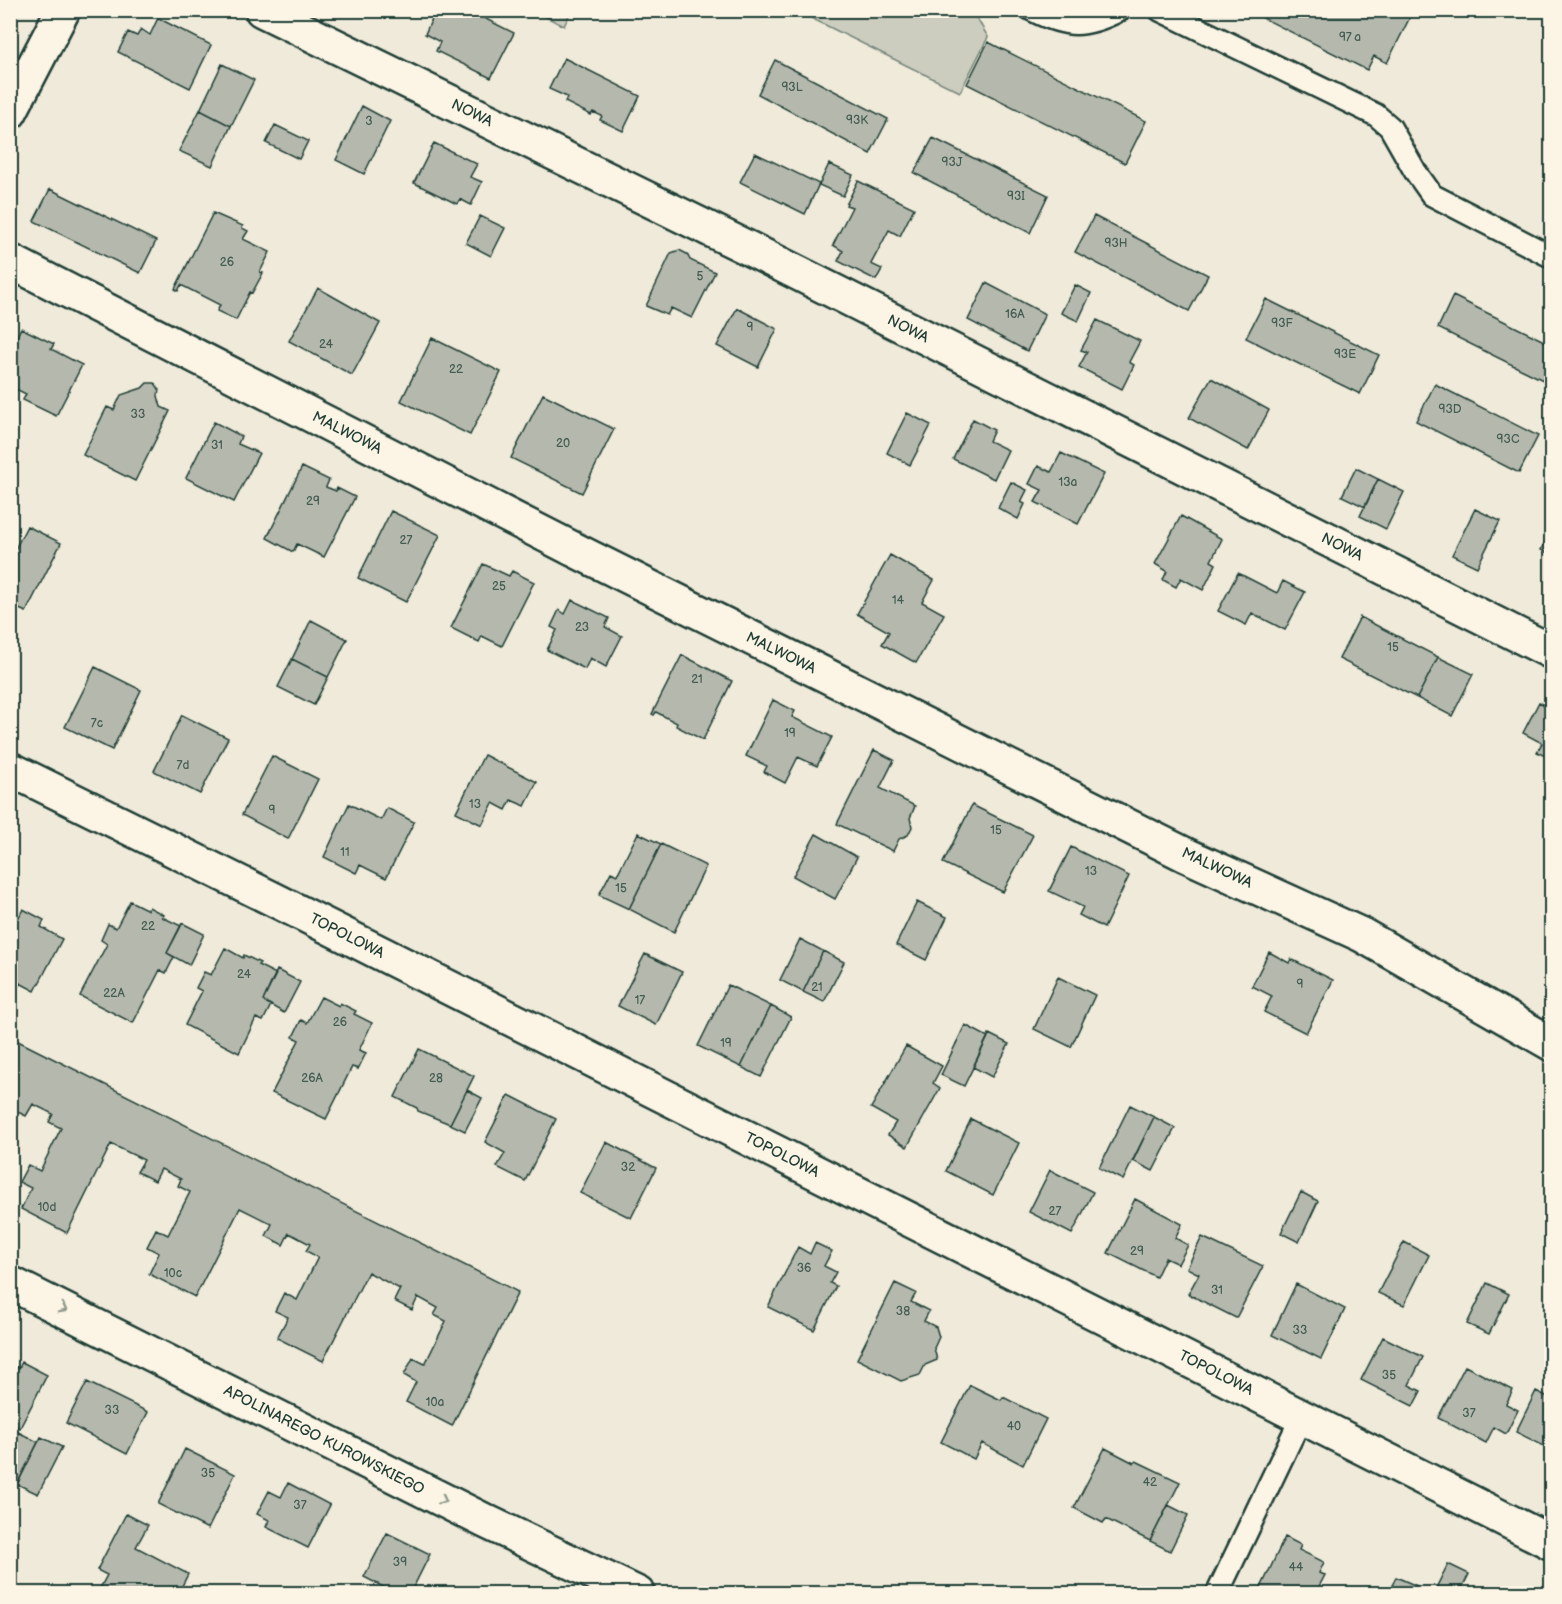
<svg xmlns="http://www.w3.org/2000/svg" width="1562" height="1604" viewBox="0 0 1562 1604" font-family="'Balsamiq Sans',sans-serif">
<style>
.green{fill:#cccdbf;stroke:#76857a;stroke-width:1.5}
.building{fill:#b5b9ad;stroke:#1f3d34;stroke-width:1.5}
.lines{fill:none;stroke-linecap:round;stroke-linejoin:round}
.lane-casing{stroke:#1f3d34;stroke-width:26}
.street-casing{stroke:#1f3d34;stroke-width:38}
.lane{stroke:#fcf5e5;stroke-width:21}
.street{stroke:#fcf5e5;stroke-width:33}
.oneway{stroke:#8e998c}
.labels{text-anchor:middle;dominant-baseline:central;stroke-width:6;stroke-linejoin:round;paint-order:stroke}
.number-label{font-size:12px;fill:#445c52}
.street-label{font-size:15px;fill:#1f3d34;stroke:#fcf5e5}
</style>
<rect width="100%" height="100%" fill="#efeada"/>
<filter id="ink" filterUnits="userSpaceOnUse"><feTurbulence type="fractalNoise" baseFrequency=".0167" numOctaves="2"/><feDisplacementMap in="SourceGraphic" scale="12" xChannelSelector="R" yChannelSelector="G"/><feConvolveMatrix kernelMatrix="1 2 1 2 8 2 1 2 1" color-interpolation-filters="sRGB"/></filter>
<g filter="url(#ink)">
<path class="green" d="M534,11L571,10V11L564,26Z
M797,11H969L978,20L988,37L960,92Z"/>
<path class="building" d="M436,10H468L514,33L491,78L436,51L440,42L425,34Z
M1247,10H1396L1410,17L1387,63L1374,56L1367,70Z
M1536,10H1552V18Z
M158,18L211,45L190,88L118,52L128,32L137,36L141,29L150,35Z
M988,42L1146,121L1125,163L967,84Z
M564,58L640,96L623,131L600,120L602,116L593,112L591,115L565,102L567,97L549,89Z
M775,60L888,119L870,154L758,94Z
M222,64L254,80L231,126L200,110Z
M362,106L390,121L364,174L336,160Z
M200,110L231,126L212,166L179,151Z
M275,125L308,141L299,159L266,143Z
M933,138L1048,195L1030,233L914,173Z
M434,143L477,164L470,177L482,182L471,205L460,199L457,204L414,183Z
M755,153L819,184L805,214L740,182Z
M829,164L853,175L843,196L819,185Z
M858,181L914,208L900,236L889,230L871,264L882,269L876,280L838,261L843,251L833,245L852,207L846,205Z
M50,189L156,241L140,273L34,221Z
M213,213L243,226L242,228L248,231L243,239L270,252L260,272L263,273L252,293L250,292L236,320L217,311L220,305L181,285L178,291L175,289Z
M480,216L505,228L491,256L466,243Z
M1094,216L1208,275L1189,311L1075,252Z
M679,250L687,254L690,260L715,272L692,318L671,308L667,315L646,306L671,253Z
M986,283L1045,314L1027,351L968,320Z
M1075,285L1091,293L1078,321L1061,313Z
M318,288L380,323L352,375L289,341Z
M1453,296L1552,345L1551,384L1438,328Z
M1266,299L1379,355L1360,394L1246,338Z
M737,308L777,329L758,367L717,346Z
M1097,320L1140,341L1129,362L1134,365L1122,389L1079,367L1087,352L1081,350Z
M21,328L54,344L51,349L82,365L56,416L23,400L26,394L10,386V350Z
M432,338L501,372L470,435L401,401Z
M1211,378L1269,410L1248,450L1189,418Z
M147,383H155L159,389L158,396L161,407L170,411L135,481L83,455L107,407L114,410L121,395L142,388Z
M1435,384L1538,436L1519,473L1416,421Z
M543,394L614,429L582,493L511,458Z
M907,413L931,425L910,465L887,453Z
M973,419L994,430L989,441L1008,450L994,479L953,459Z
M214,422L241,436L238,444L259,453L234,502L186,478Z
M1061,453L1104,474L1078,524L1035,502L1042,490L1029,484L1038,466L1051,472Z
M302,467L329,480L326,487L336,491L337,488L355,497L324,557L297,544L293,552L267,538Z
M1356,468L1378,479L1365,507L1342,496Z
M1378,479L1404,492L1386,529L1360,516Z
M1011,482L1027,490L1021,502L1025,504L1018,519L998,508Z
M1475,509L1500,521L1477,567L1452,555Z
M391,511L440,535L406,602L358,578Z
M1181,516L1222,539L1211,561L1216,564L1203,590L1181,578L1176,587L1163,580L1167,571L1155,564Z
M27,526L61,543L26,612L10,605V559Z
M1552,528V555L1541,550Z
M890,555L934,580L922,602L944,614L916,663L882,644L889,632L857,614Z
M483,564L509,576L512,571L534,582L502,646L482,636L479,642L451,628Z
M1238,573L1277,593L1283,581L1305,592L1285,630L1252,613L1246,625L1218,611Z
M572,600L609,618L605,627L622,636L606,667L590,658L585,669L547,650L557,630L551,627L559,610L565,614Z
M1360,617L1438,657L1417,698L1339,659Z
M311,620L347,639L328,677L292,659Z
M682,655L732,681L703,740L676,726L677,723L656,712L654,715L652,714Z
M1438,657L1473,674L1452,716L1417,698Z
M292,659L328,677L314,705L278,687Z
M95,667L141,690L112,750L65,727Z
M773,700L795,711L792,717L832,737L817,766L798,757L785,783L764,772L767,766L746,756Z
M1539,702L1552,709V759L1537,752L1542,743L1523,733Z
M182,715L228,738L200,794L154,771Z
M874,750L894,760L880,788L915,806L910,818L912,827L908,835L899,839L893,851L837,824Z
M484,755L537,782L525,806L511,800L506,810L493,803L482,825L456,812Z
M272,756L318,779L288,839L242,815Z
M349,804L381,820L387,808L414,822L386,878L360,865L356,873L324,857Z
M972,805L1033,835L1003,892L943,863Z
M638,833L661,844L629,909L599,895L611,872L617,875Z
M816,834L857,857L835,899L793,876Z
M661,844L706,866L674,932L629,909Z
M1071,847L1129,876L1104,928L1079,915L1083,907L1049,891Z
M130,901L148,910L149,907L164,915L162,917L181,926L167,953L174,957L166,973L160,970L133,1023L80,996L107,944L101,940L108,924L116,928Z
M917,902L947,917L926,960L896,945Z
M23,909L44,920L41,927L62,939L35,991L20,983L17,989L10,986V912L19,917Z
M182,923L204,934L189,965L167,953Z
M800,939L823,951L803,992L780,980Z
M225,948L243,958L244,955L260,963L258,965L276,974L263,1001L271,1005L263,1021L256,1018L239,1053L185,1025L202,991L196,988L204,972L211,975Z
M823,951L844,962L824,1002L803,992Z
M1269,952L1289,963L1291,959L1333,980L1306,1033L1264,1012L1272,996L1252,986Z
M645,954L682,972L656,1025L618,1006Z
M277,970L300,982L284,1013L263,1001Z
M1058,977L1095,995L1071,1047L1034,1029Z
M728,985L771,1006L741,1067L698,1046Z
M321,997L339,1006L340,1003L356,1011L354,1014L372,1023L359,1050L366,1053L358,1069L352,1067L326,1119L272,1093L299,1040L293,1037L301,1020L307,1023Z
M771,1006L791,1017L761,1077L741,1067Z
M965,1025L988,1037L964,1086L941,1075Z
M989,1034L1009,1044L992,1077L973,1067Z
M10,1037L518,1292L452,1426L406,1402L416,1382L404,1375L413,1358L425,1364L446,1321L434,1315L438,1308L418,1297L412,1310L394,1301L400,1289L368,1272L323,1361L277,1338L288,1317L275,1311L284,1293L297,1300L318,1257L306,1251L310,1244L289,1233L283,1245L266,1236L272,1224L240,1208L195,1297L149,1274L159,1253L147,1247L156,1229L168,1235L190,1192L178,1186L181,1179L161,1169L155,1181L137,1172L144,1160L111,1144L67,1233L21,1209L31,1188L19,1182L28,1165L40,1171L61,1128L49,1122L53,1114L33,1104L26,1116L10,1108V1102L14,1095L10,1093Z
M906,1046L942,1066L933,1083L940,1088L907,1147L888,1135L896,1122L871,1108Z
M419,1049L474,1076L450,1124L418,1111L417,1108L395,1097Z
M467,1090L482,1098L465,1131L450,1124Z
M509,1095L556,1119L525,1181L497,1167L505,1153L485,1142Z
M1130,1105L1154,1117L1123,1180L1099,1168Z
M1154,1117L1175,1128L1153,1171L1133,1161Z
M971,1119L1019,1143L993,1195L946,1171Z
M606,1142L656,1168L631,1218L580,1193Z
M1050,1170L1093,1192L1072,1234L1029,1212Z
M1301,1192L1318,1201L1299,1242L1281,1233Z
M1135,1199L1182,1224L1175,1238L1188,1245L1178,1264L1165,1258L1156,1277L1108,1253Z
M1202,1237L1263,1266L1236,1318L1188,1294L1199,1274L1187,1268Z
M1404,1242L1429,1255L1404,1305L1378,1293Z
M815,1243L832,1251L824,1266L836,1272L830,1283L836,1286L814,1330L768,1307L798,1247L810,1254Z
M895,1283L916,1293L911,1302L929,1311L924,1321L936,1327L939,1337L934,1348L937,1360L925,1365L920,1375L901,1381L857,1359Z
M1487,1283L1509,1294L1489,1334L1467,1324Z
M1296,1284L1345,1309L1321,1359L1272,1335Z
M1383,1337L1423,1357L1409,1385L1421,1391L1413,1406L1361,1380Z
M22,1362L47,1375L20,1428L10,1423V1364L19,1368Z
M1465,1366L1513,1390L1506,1404L1518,1410L1506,1434L1494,1427L1486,1443L1438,1418Z
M87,1382L148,1412L127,1454L66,1423Z
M970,1385L1001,1400L1003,1397L1046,1419L1023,1465L982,1443L974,1459L941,1442Z
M1536,1391L1552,1399V1450L1516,1432Z
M18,1432L38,1442L13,1493L10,1492V1447Z
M41,1437L62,1447L38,1494L17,1484Z
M1105,1448L1134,1463L1136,1461L1180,1482L1150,1541L1106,1519L1103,1523L1074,1508Z
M185,1449L235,1474L208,1529L158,1504Z
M288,1483L330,1505L308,1548L266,1527L269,1520L257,1514L269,1491L281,1497Z
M1168,1505L1188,1515L1170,1551L1150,1541Z
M126,1514L148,1525L136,1547L188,1574L178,1594H97L107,1575L97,1570Z
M387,1533L430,1554L410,1594H397L364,1577Z
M1285,1537L1301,1545L1299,1550L1324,1562L1319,1573L1325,1575L1315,1594H1258Z
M1448,1564L1469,1574L1459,1594H1433Z
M1396,1577L1417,1586L1416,1590L1424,1594H1384L1387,1588L1390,1590Z"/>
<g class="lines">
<defs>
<path id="lane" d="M1032,10C1067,28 1085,28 1120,10
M1160,10L1376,115L1390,127L1415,171L1432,195L1552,257
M1217,1594L1302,1416"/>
<path id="street" d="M262,10L750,249L1552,652
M10,112L63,10
M10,261L573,549L1186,855L1362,935L1552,1044
M10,769L281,903L1552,1543
M10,1283L485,1521L638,1594"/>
</defs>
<use href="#lane" class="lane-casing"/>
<use href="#street" class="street-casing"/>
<use href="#lane" class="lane"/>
<use href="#street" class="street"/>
</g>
<defs><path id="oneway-chevron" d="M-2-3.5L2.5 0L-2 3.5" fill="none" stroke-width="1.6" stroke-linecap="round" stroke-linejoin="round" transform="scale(1.5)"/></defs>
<g class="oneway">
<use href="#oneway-chevron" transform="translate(63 1309) rotate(27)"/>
<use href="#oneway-chevron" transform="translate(443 1500) rotate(27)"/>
</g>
</g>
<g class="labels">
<g class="number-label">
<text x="1350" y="37">97 a</text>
<text x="792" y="87">93L</text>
<text x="857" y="120">93K</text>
<text x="369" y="121">3</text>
<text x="952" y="162">93J</text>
<text x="1016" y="196">93I</text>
<text x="1116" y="243">93H</text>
<text x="227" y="262">26</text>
<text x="700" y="276">5</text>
<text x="1015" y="314">16A</text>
<text x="1282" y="323">93F</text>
<text x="750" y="327">9</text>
<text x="326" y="344">24</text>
<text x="1345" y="354">93E</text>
<text x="456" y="369">22</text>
<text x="1450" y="409">93D</text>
<text x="138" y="414">33</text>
<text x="1508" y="439">93C</text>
<text x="563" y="443">20</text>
<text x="217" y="445">31</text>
<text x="1068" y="482">13a</text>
<text x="313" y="501">29</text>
<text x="406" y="540">27</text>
<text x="499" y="586">25</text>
<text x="898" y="600">14</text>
<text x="582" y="627">23</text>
<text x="1393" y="647">15</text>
<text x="697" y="679">21</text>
<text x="97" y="723">7c</text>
<text x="790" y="733">19</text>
<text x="183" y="765">7d</text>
<text x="475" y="804">13</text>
<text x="272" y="810">9</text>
<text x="996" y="830">15</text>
<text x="345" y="852">11</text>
<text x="1091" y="871">13</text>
<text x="621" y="888">15</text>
<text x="148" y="926">22</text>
<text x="244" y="974">24</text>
<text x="1300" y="984">9</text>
<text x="817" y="987">21</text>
<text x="114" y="993">22A</text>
<text x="640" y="1000">17</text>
<text x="340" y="1022">26</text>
<text x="726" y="1043">19</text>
<text x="312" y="1078">26A</text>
<text x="436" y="1078">28</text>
<text x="628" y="1167">32</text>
<text x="47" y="1207">10d</text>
<text x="1055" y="1211">27</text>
<text x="1137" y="1251">29</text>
<text x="804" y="1268">36</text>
<text x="173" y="1273">10c</text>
<text x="1217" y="1290">31</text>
<text x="903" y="1311">38</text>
<text x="1300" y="1330">33</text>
<text x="1389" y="1375">35</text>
<text x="435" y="1402">10a</text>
<text x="112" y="1410">33</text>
<text x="1469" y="1413">37</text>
<text x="1014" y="1426">40</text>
<text x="208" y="1473">35</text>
<text x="1150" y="1482">42</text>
<text x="300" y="1505">37</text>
<text x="400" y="1562">39</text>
<text x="1296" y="1567">44</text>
</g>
<g class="street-label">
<text transform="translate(472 113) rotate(26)">NOWA</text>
<text transform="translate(908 329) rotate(27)">NOWA</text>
<text transform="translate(347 433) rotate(27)">MALWOWA</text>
<text transform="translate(1342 547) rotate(27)">NOWA</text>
<text transform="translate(781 653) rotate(26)">MALWOWA</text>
<text transform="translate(1217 868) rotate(25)">MALWOWA</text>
<text transform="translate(347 936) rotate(27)">TOPOLOWA</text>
<text transform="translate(782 1155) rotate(27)">TOPOLOWA</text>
<text transform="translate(1216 1373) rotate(27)">TOPOLOWA</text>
<text transform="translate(324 1440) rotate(27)">APOLINAREGO KUROWSKIEGO</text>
</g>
</g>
<rect width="1562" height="1604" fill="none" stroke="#fcf5e5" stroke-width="36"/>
<rect x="18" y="18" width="1526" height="1568" fill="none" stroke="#1f3d34" stroke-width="2" filter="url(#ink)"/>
</svg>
